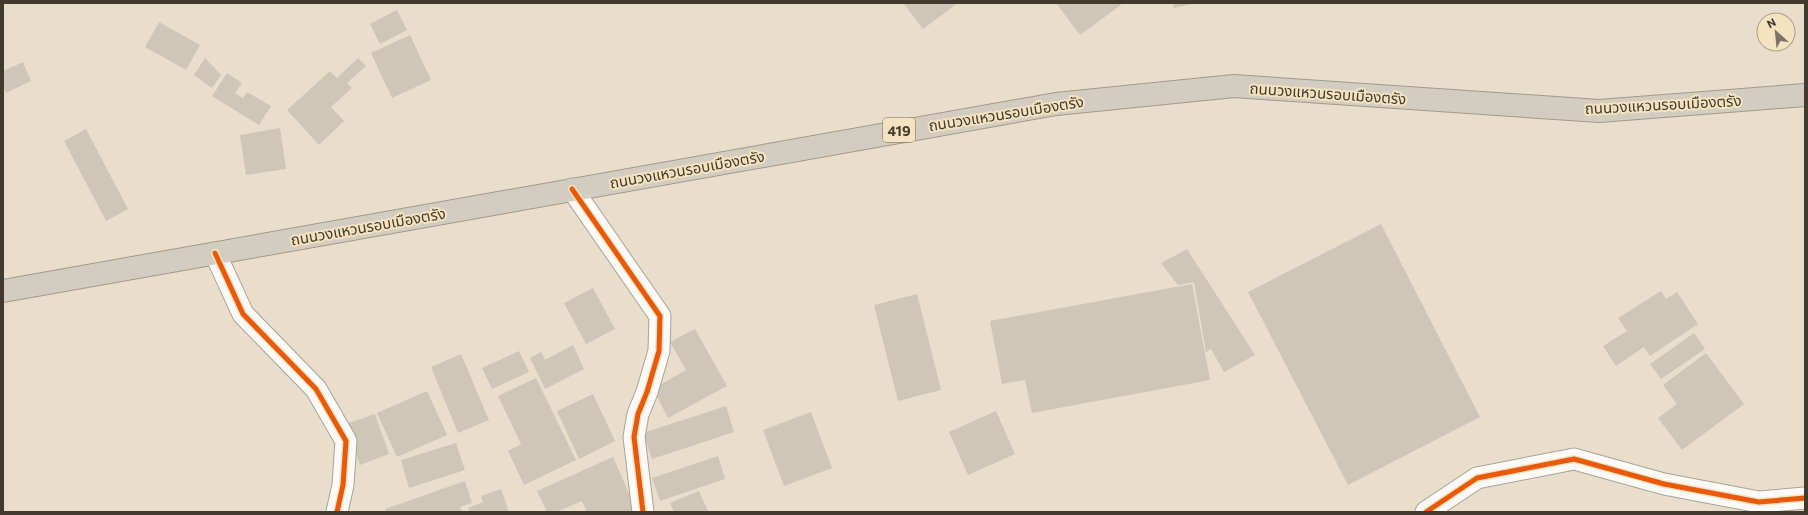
<svg xmlns="http://www.w3.org/2000/svg" width="1808" height="515" viewBox="0 0 1808 515" font-family="Commissioner,'Noto Sans Thai',sans-serif">
<style>
.building{fill:#cfc6b8}
.lines{fill:none;stroke-linecap:round;stroke-linejoin:round}
.street-casing{stroke:#aaa294;stroke-width:23}
.highway-casing{stroke:#a39988;stroke-width:24}
.street{stroke:#fcfaf7;stroke-width:21}
.highway{stroke:#d2ccc1;stroke-width:22}
.cycleway-casing{stroke:#f5e2c0;stroke-width:8}
.cycleway{stroke:#e8590c;stroke-width:5}
.labels{text-anchor:middle;dominant-baseline:central;stroke-width:4;stroke-linejoin:round;paint-order:stroke}
.shield{fill:#f5e2c0;stroke:#786c59;stroke-width:1}
.shield-label{font-size:14px;font-weight:bold;fill:#423a2d}
.street-label{font-size:15px;fill:#423a2d;stroke:#f5e2c0}
</style>
<rect width="100%" height="100%" fill="#e9decc"/>
<path class="building" d="M903,3H958L923,29Z
M1056,3H1120L1121,5L1080,35Z
M1173,3H1191V4L1174,8Z
M397,10L407,30L380,44L370,24Z
M159,22L200,45L186,70L145,47Z
M410,35L431,80L392,98L371,53Z
M205,58L221,75L212,88L194,75Z
M358,58L366,66L347,83L352,88L331,107L344,121L319,145L287,110L330,71L337,78Z
M23,62L31,81L6,93L3,86V71Z
M227,73L242,83L235,93L243,98L247,92L271,106L259,125L212,96Z
M280,128L286,169L246,175L240,135Z
M86,129L128,209L106,221L64,141Z
M1381,224L1480,417L1348,485L1248,292Z
M1187,249L1255,355L1224,372L1211,349L1206,352L1194,282L1178,285L1161,263Z
M1192,284L1210,380L1032,413L1025,380L1002,384L990,321Z
M593,288L615,329L586,344L564,303Z
M1661,291L1666,299L1677,292L1698,324L1650,356L1644,347L1616,366L1603,346L1627,331L1618,318Z
M917,294L941,390L898,401L874,305Z
M695,329L727,386L668,418L653,389L686,370L670,342Z
M1694,333L1705,349L1661,379L1650,364Z
M573,345L584,369L545,389L530,358L541,352L545,360Z
M519,351L529,372L492,389L482,368Z
M1706,353L1744,404L1682,450L1658,418L1677,404L1663,385Z
M461,354L489,420L458,433L431,367Z
M536,378L576,460L524,485L508,451L521,444L498,396Z
M427,391L447,435L397,457L377,413Z
M593,394L615,441L579,459L557,411Z
M726,406L734,432L652,459L643,433Z
M996,411L1015,454L968,475L949,432Z
M811,412L832,468L784,486L763,430Z
M375,414L389,454L360,465L346,424Z
M456,443L465,470L409,488L401,460Z
M718,456L725,479L660,501L652,478Z
M613,457L637,512H587L582,501L556,512H547L537,491Z
M465,481L472,503L460,507L462,512H386L385,509Z
M501,489L509,512H469L468,508L483,502L481,496Z
M699,491L708,511L674,512L670,503Z"/>
<g class="lines">
<defs>
<path id="street" d="M572,189L660,316L659,351L647,392L638,414L634,437L643,512
M215,253L243,314L316,389L346,441L343,485L337,512
M1426,512L1477,478L1574,459L1664,484L1759,502L1805,498"/>
<path id="highway" d="M3,291L1056,104L1234,86L1599,111L1805,95"/>
</defs>
<use href="#street" class="street-casing"/>
<use href="#highway" class="highway-casing"/>
<use href="#street" class="street"/>
<use href="#highway" class="highway"/>
<defs>
<path id="cycleway" d="M572,189L660,316L659,351L647,392L638,414L634,437L643,512
M215,253L243,314L316,389L346,441L343,485L337,512
M1426,512L1477,478L1574,459L1664,484L1759,502L1805,498"/>
</defs>
<use href="#cycleway" class="cycleway-casing"/>
<use href="#cycleway" class="cycleway"/>
</g>
<g class="labels">
<rect class="shield" x="883" y="118" width="32" height="24" rx="3"/>
<g class="shield-label">
<text x="899" y="130">419</text>
</g>
<g class="street-label">
<text transform="translate(1328 93) rotate(4)">ถนนวงแหวนรอบเมืองตรัง</text>
<text transform="translate(1663 104) rotate(-3)">ถนนวงแหวนรอบเมืองตรัง</text>
<text transform="translate(1006 113) rotate(-9)">ถนนวงแหวนรอบเมืองตรัง</text>
<text transform="translate(687 169) rotate(-10)">ถนนวงแหวนรอบเมืองตรัง</text>
<text transform="translate(368 226) rotate(-10)">ถนนวงแหวนรอบเมืองตรัง</text>
</g>
</g>
<rect width="1808" height="515" fill="none" stroke="#423a2d" stroke-width="8"/>
<g transform="translate(1776 32) rotate(333)"><circle r="19" fill="#f5e2c0" stroke="#ad9f85"/>
<path d="M0-3L7 15L0 10L-7 15Z" fill="#7c7365"/>
<text y="-6" font-size="11" font-weight="bold" text-anchor="middle" fill="#423a2d">N</text>
</g>
</svg>
